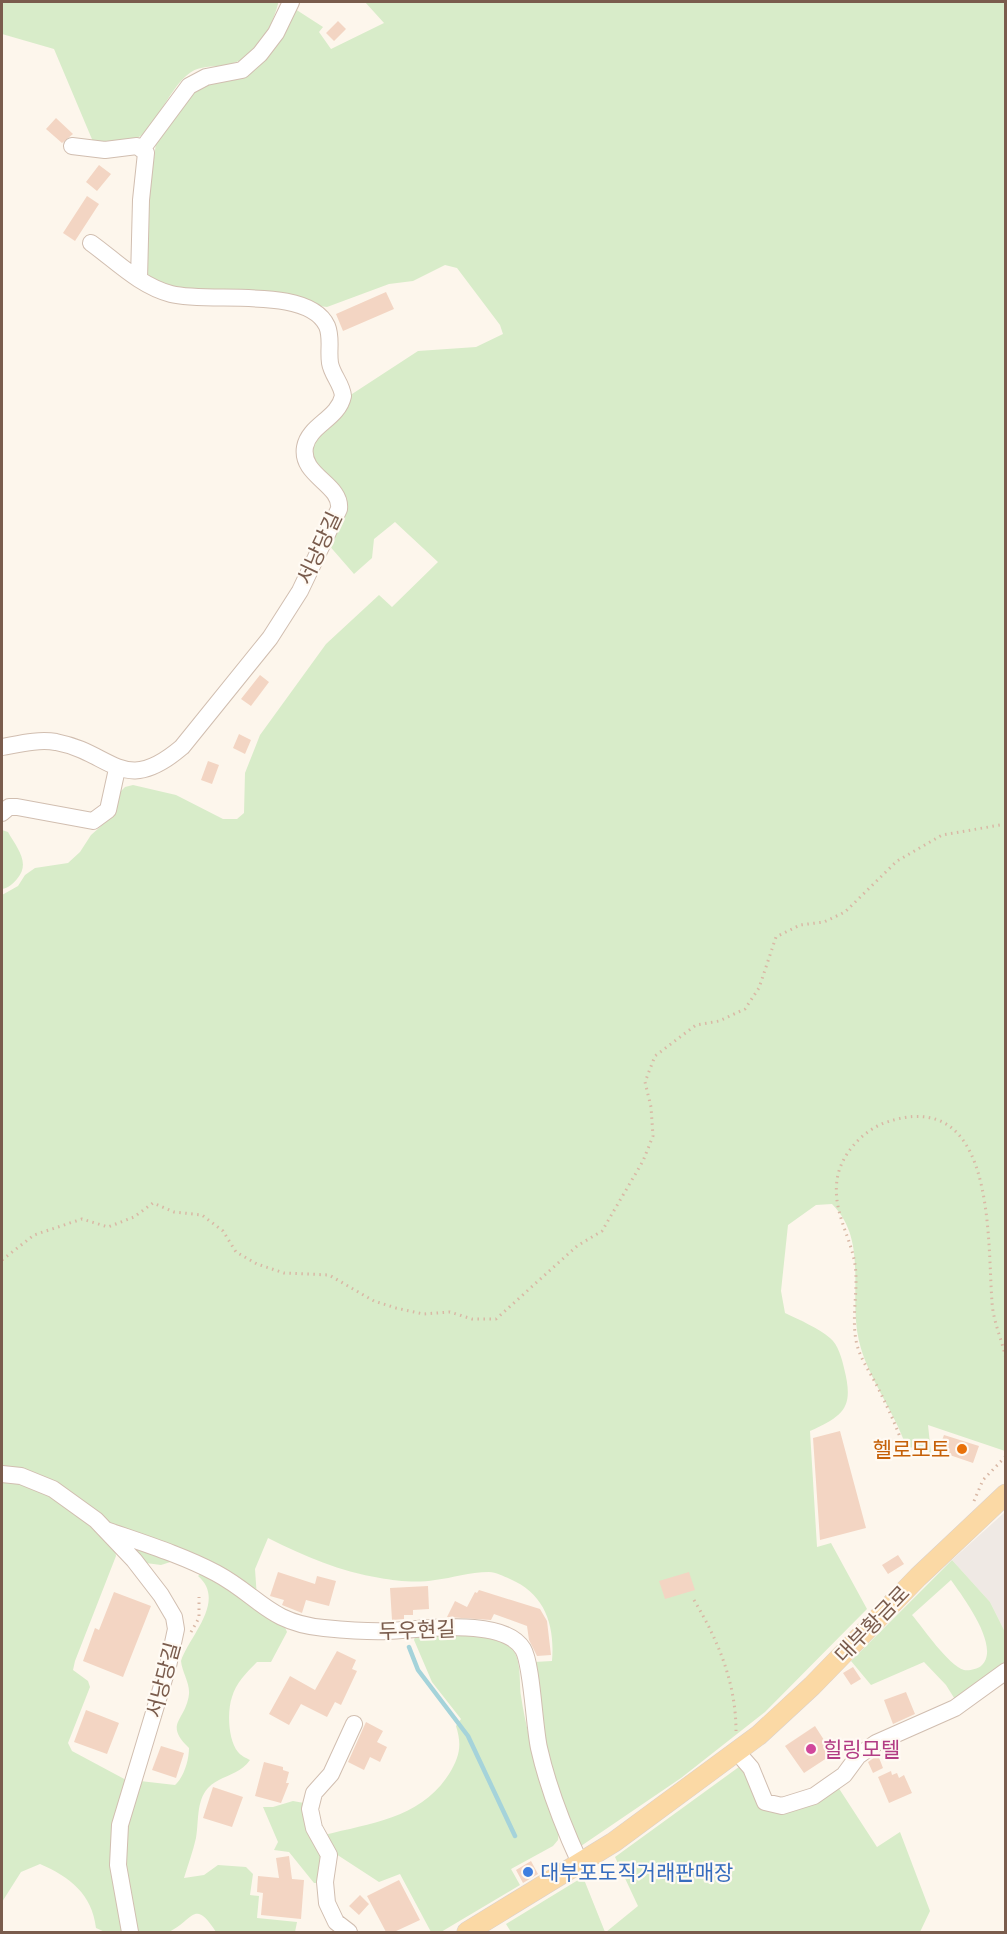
<svg xmlns="http://www.w3.org/2000/svg" width="1007" height="1934" viewBox="0 0 1007 1934" font-family="'Archivo Narrow','Noto Sans KR',sans-serif">
<style>
.industrial{fill:#efe9e4}
.green{fill:#d8ecc9;fill-rule:evenodd}
.lines{fill:none;stroke-linecap:round;stroke-linejoin:round}
.stream{stroke:#a5d3da;stroke-width:4.5}
.building{fill:#f3d5c3}
.minor-casing{stroke:#d1beb0;stroke-width:18}
.major-casing{stroke:#dad1cd;stroke-width:21}
.path{stroke:#d9b8a5;stroke-width:3;stroke-dasharray:1.5 4.5;stroke-linecap:butt}
.minor{stroke:#fff;stroke-width:16}
.major{stroke:#fbd9a5;stroke-width:20}
.food-dot{fill:#e8710a;stroke:#fffaf3;stroke-width:2}
.hotel-dot{fill:#d1479c;stroke:#fffaf3;stroke-width:2}
.shop-dot{fill:#3f7fe0;stroke:#fffaf3;stroke-width:2}
.labels{text-anchor:middle;dominant-baseline:central;stroke-width:4.5;stroke-linejoin:round;paint-order:stroke}
.street-label{font-size:21px;fill:#7a5c4d;stroke:#fffaf3}
.food-label{font-size:21px;fill:#c56008;stroke:#fffaf3;text-anchor:end}
.hotel-label{font-size:21px;fill:#b23c85;stroke:#fffaf3;text-anchor:start}
.shop-label{font-size:21px;fill:#366cbe;stroke:#fffaf3;text-anchor:start}
</style>
<rect width="100%" height="100%" fill="#fdf6ec"/>
<path class="industrial" d="M1005,1512L1006,1513L1005,1632L990,1602L952,1560Z"/>
<path class="green" d="M2,2H278V4C270,33 254,63 220,66C207,67 197,66 186,76C169,90 152,133 135,139C123,143 107,143 94,144L54,49L2,34Z
M365,2H1005V1451L928,1425L931,1453L906,1446C894,1411 867,1376 859,1341C848,1295 869,1241 832,1204L816,1205L788,1225L781,1291L785,1313C800,1320 818,1328 830,1338C838,1344 842,1359 844,1368C854,1407 845,1415 810,1431L817,1547L831,1543L867,1609L765,1712L681,1778L581,1846L573,1839L541,1734L534,1662L552,1661C555,1625 545,1594 510,1579C503,1576 496,1572 489,1572C469,1572 453,1578 435,1580C418,1583 396,1581 380,1578C341,1572 304,1556 268,1538L255,1569L257,1598L186,1557L161,1565L146,1563L103,1518L2,1469V895L18,886L25,875L35,868L68,863L80,852L91,835L108,820L118,794L125,787L133,785L176,795L223,819H237L244,813L245,773L260,735L326,644L379,595L392,607L438,562L395,522L374,539L372,558L354,574L327,543L342,514L316,469L311,444L349,396L418,351L476,347L503,334L500,325L457,268L445,265L413,281L389,284L327,307L184,289L151,280L146,270L145,221L156,143L181,101L205,85L232,79L292,7L323,27L319,32L331,49L384,23Z
M2,830L8,832C17,848 31,863 17,879C13,884 8,888 2,889Z
M2,1479L50,1491L115,1548L116,1556L75,1661L73,1670L88,1681L90,1687L68,1743L72,1751L128,1781L117,1820L127,1932H105L96,1928C92,1894 70,1877 40,1864L21,1872L2,1902Z
M952,1560L990,1602L1005,1632V1667L956,1701L946,1685L924,1662L871,1685L851,1661ZM951,1580C963,1597 1002,1648 981,1666C977,1669 969,1671 964,1670C948,1665 924,1629 912,1615Z
M203,1572L284,1625L287,1632L271,1662H257C247,1672 236,1683 232,1697C227,1711 228,1740 238,1752C240,1755 246,1758 250,1760C239,1776 220,1775 208,1788C196,1801 199,1822 196,1838C193,1851 188,1865 184,1878L204,1875L218,1865L246,1867L253,1874L250,1895L259,1896L257,1918L297,1922L295,1932H216C194,1898 194,1920 169,1932C160,1934 144,1932 135,1932L120,1846L140,1781L175,1785C184,1777 189,1760 189,1748C163,1723 186,1721 189,1694C190,1683 182,1672 181,1661C189,1636 227,1601 198,1576Z
M421,1632C443,1634 494,1633 511,1648C522,1658 519,1682 521,1696C528,1743 544,1787 559,1832L558,1840L553,1846L511,1869L520,1885L441,1932H431L400,1874L379,1882L336,1854L324,1835C372,1823 421,1818 449,1774C460,1756 462,1745 456,1726L461,1719L432,1682L414,1640L416,1634Z
M743,1764L759,1802L838,1787L877,1847L900,1832L930,1911L920,1932H606L638,1906L615,1857Z
M293,1801L304,1803L325,1852L318,1883H314L289,1852L274,1850L278,1842L263,1807H273Z
M583,1877L605,1932H511L506,1924Z"/>
<g class="lines">
<path class="stream" d="M409,1647L418,1670L468,1736L515,1836"/>
</g>
<path class="building" d="M338,21L346,29L334,41L326,33Z
M56,118L73,134L62,143L46,129Z
M99,165L111,174L97,191L86,182Z
M87,196L99,204L75,241L63,233Z
M386,292L394,309L343,331L336,314Z
M260,675L269,682L251,706L241,699Z
M239,734L251,740L245,754L233,748Z
M208,761L219,765L212,784L201,780Z
M840,1431L866,1528L820,1540L813,1438Z
M944,1435L979,1446L973,1463L938,1451Z
M898,1555L904,1564L888,1574L882,1565Z
M278,1572L315,1584L317,1576L336,1581L329,1606L306,1600L302,1613L282,1605L284,1600L270,1596Z
M689,1572L695,1590L665,1599L659,1581Z
M428,1586L429,1609L413,1610V1615H404V1619L392,1620L390,1588Z
M479,1590L540,1609L547,1621L551,1655L537,1656L529,1640L527,1626L494,1614L491,1620L447,1617L455,1601L467,1607L475,1592L477,1593Z
M114,1592L151,1606L123,1677L83,1661L95,1628L99,1630Z
M337,1651L356,1660L352,1669L357,1671L341,1705L335,1702L327,1717L301,1704L289,1725L269,1714L290,1676L315,1690Z
M853,1667L861,1679L851,1685L843,1673Z
M906,1692L915,1714L893,1724L884,1700Z
M86,1710L119,1723L107,1754L74,1742Z
M366,1722L383,1731L377,1742L387,1747L380,1762L370,1757L364,1770L348,1762Z
M815,1726L833,1754L804,1773L785,1746Z
M161,1746L184,1753L176,1778L152,1770Z
M878,1755L883,1768L873,1773L868,1762Z
M264,1762L283,1767V1770L289,1772L286,1783H289L281,1803L255,1796Z
M891,1771L892,1775L897,1773L899,1778L904,1775L912,1793L889,1803L878,1777Z
M213,1787L243,1797L232,1827L203,1818Z
M289,1856L292,1879L304,1880L301,1919L261,1915L263,1893L257,1892L258,1876L279,1878L276,1858Z
M531,1861L538,1874L523,1883L516,1870Z
M399,1880L420,1920L394,1932H386L367,1896Z
M360,1895L369,1904L359,1915L349,1906Z"/>
<g class="lines">
<defs>
<path id="minor" d="M72,146L105,150L137,146L146,153L141,200L139,279
M143,148L189,86L206,77L242,70L260,54L276,33L291,2
M2,747C19,744 38,739 56,742C113,753 123,797 182,747L270,638L300,591L339,509C342,484 300,476 305,447C309,425 338,419 343,396C342,384 332,375 330,363C328,350 332,338 327,326C308,285 210,304 171,294C140,286 116,261 91,243
M2,813L9,807H17L93,821L108,810L117,769
M2,1474L21,1476L53,1489L96,1520L134,1560L161,1595L174,1617L176,1629L168,1666L120,1825L118,1865L130,1932
M106,1530C143,1543 182,1555 216,1573C259,1596 269,1623 324,1628C345,1630 367,1632 388,1631C420,1630 503,1616 523,1649C532,1664 534,1725 539,1748C548,1788 563,1826 580,1863
M737,1752L751,1768L765,1802L782,1806L814,1796L844,1775L858,1756L876,1743L955,1708L1006,1671
M349,1932L336,1922L327,1903L325,1882L329,1855L314,1828L310,1809L314,1793L331,1774L354,1724"/>
<path id="major" d="M467,1932L614,1842L759,1735L812,1686L918,1577L1006,1494"/>
</defs>
<use href="#minor" class="minor-casing"/>
<use href="#major" class="major-casing"/>
<path class="path" d="M2,1260L34,1235L82,1219L108,1227L134,1217L153,1203L174,1212L202,1215L223,1231L236,1252L257,1264L284,1273L329,1275L374,1301L396,1308L423,1314L450,1312L472,1319H496L577,1246L602,1231L643,1161L653,1136L651,1107L645,1082L655,1056L696,1025L719,1021L745,1009L759,988L776,937L800,925L824,922L845,912L897,861L942,835L1006,824
M905,1452C898,1429 888,1408 877,1386C870,1372 861,1360 857,1345C850,1317 860,1287 854,1259C848,1232 833,1210 837,1180C840,1156 861,1132 884,1123C996,1083 987,1236 992,1302C993,1321 1002,1340 1006,1359
M974,1501L983,1480L1006,1456
M694,1600C718,1640 736,1683 736,1731
M191,1632L199,1618V1597"/>
<use href="#minor" class="minor"/>
<use href="#major" class="major"/>
</g>
<circle class="food-dot" cx="962" cy="1449" r="6"/>
<circle class="hotel-dot" cx="811" cy="1749" r="6"/>
<circle class="shop-dot" cx="528" cy="1872" r="6"/>
<g class="labels">
<g class="street-label">
<text transform="translate(319 548) rotate(-65)">서낭당길</text>
<text transform="translate(872 1624) rotate(-46)">대부황금로</text>
<text transform="translate(417 1630) rotate(-2)">두우현길</text>
<text transform="translate(163 1680) rotate(-75)">서낭당길</text>
</g>
<g class="food-label">
<text x="950" y="1449">헬로모토</text>
</g>
<g class="hotel-label">
<text x="823" y="1749">힐링모텔</text>
</g>
<g class="shop-label">
<text x="540" y="1872">대부포도직거래판매장</text>
</g>
</g>
<rect width="1007" height="1934" fill="none" stroke="#7a5c4d" stroke-width="6"/>
</svg>
